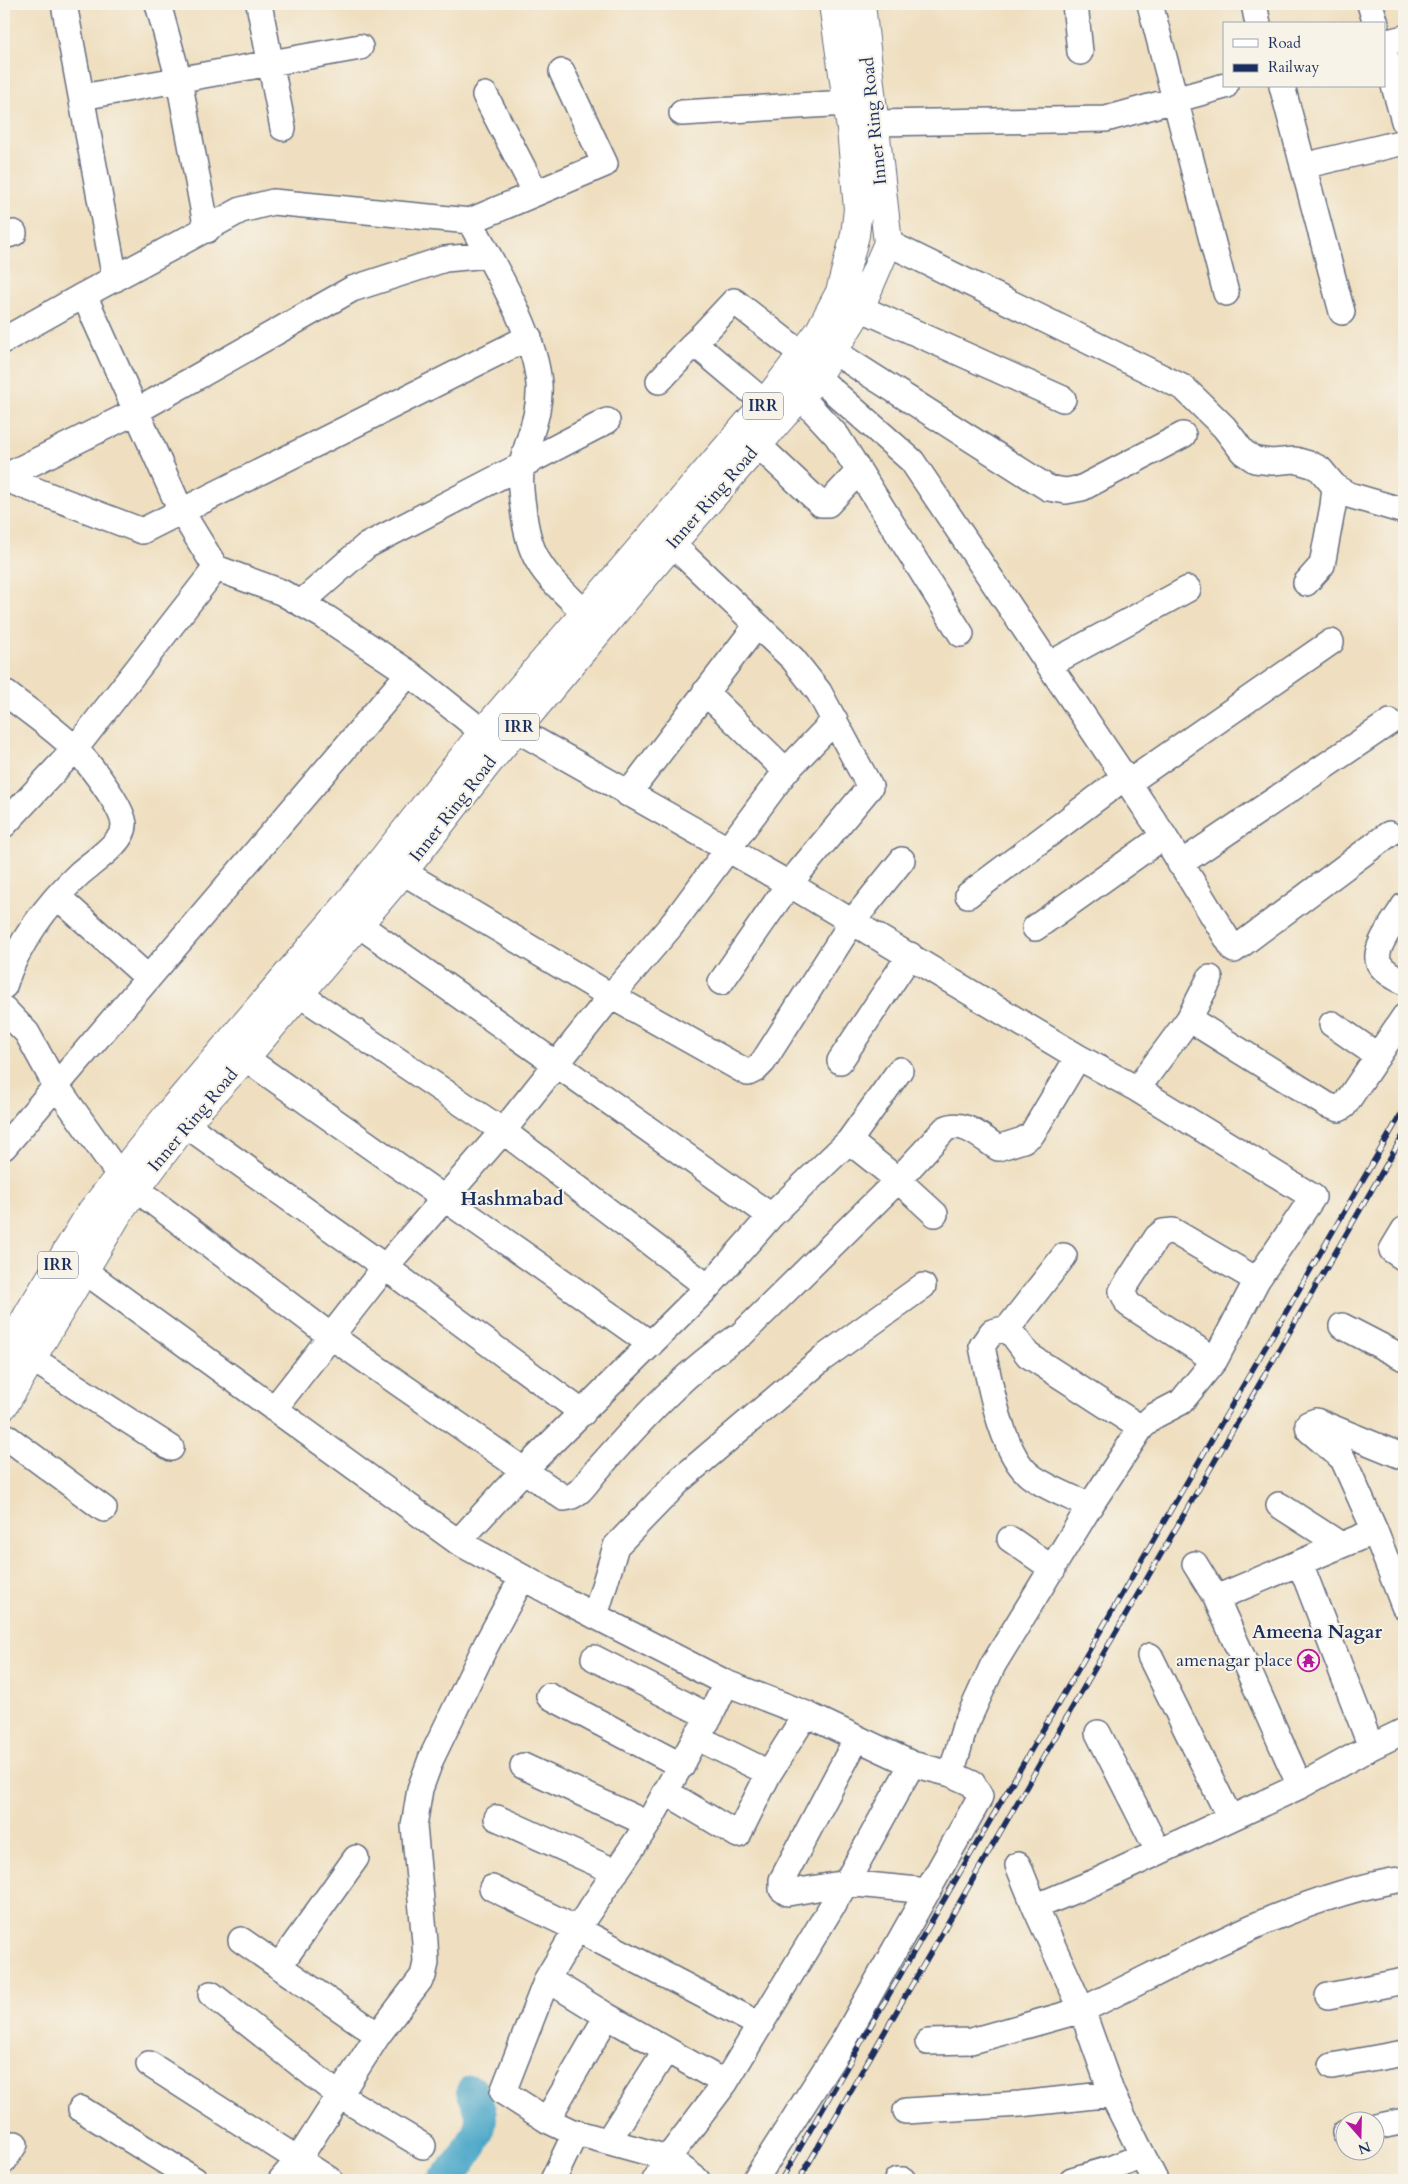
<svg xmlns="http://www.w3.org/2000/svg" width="1408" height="2184" viewBox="0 0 1408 2184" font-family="Cardo,serif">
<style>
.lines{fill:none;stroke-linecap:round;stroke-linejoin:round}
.river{stroke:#4ba7c9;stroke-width:32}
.minor-casing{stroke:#656d80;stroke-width:28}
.highway-casing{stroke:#656d80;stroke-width:30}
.minor{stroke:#fff;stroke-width:25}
.highway{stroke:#fff;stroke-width:28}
.rail-casing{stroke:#1b2f5e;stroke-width:5.5}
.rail{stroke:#f7f3e8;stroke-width:4;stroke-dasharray:11;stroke-linecap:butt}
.labels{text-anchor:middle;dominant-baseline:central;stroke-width:4;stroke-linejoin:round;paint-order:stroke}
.shield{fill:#f7f3e8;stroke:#5d6a87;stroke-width:1}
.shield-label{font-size:16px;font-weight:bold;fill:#1b2f5e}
.street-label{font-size:18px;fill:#1b2f5e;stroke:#f7f3e8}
.poi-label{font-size:18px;fill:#1b2f5e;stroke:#f7f3e8;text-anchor:end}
.neighbourhood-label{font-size:19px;font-weight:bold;fill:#1b2f5e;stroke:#f7f3e8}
</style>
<rect width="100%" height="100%" fill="#f7f3e8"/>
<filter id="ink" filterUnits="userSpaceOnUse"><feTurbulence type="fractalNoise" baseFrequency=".02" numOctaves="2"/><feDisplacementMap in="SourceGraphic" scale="10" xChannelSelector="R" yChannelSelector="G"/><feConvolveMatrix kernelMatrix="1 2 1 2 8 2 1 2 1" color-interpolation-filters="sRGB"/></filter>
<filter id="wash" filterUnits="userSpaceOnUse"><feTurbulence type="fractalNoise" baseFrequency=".0096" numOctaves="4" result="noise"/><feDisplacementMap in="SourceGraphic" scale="20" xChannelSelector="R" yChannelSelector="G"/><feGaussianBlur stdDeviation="1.12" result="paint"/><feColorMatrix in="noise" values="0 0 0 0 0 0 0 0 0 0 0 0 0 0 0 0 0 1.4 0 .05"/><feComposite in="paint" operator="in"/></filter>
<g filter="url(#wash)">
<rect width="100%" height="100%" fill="#efdfc0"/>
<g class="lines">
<path class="river" d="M443,2180C458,2168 481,2137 481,2117C481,2109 475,2098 472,2091"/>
</g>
</g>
<g filter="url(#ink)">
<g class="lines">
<defs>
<path id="minor" d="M64,4L115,279
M158,4L179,80L207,230
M259,4L283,128
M1075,4L1080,52
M1150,4L1226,293
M1254,4L1258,24
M1370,4L1376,24
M1384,43L1404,38
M1384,50L1404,121
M1282,86L1342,312
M485,95L536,193
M82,97L360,47
M682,113L847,103
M875,123L1106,119L1225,86
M1303,166L1404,142
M470,221L605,164L562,72
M4,236L14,233
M888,243L1184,388L1224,427L1243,452L1255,460L1272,462L1295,460L1312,465L1320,469L1335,487L1349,495L1404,511
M84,295L241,210L273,202L470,221C494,267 535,333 539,384C541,413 528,438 522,465C519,478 521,494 523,507C529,565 547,575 586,614
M860,308L1063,399
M4,340L84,295L181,511L216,568L281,592L325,617L409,673L483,732
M694,343L765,403
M833,351L1048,488L1066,491L1082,488L1183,435
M817,377L912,461L1164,836L1234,950L1389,834
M659,381L734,301L803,355
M800,396L837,436L961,634
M758,445L821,504H828L859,471
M4,477L16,483L142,531L529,337
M4,477L135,412L352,289L445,259L488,255
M672,544L793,659L819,692L870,787L789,884L721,982
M1306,583L1322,565L1333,506L1335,487
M301,603L366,546L607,421
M1050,664L1188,589
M4,692C27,710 54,728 75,749C89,763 101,780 112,797C117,805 123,815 124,824C125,842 91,863 79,874C48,903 16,945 4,986
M705,692L786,771
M498,719L789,884L1078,1057L1137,1089L1313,1197L1257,1280L1215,1360L1181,1402L1154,1416L1141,1428L1090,1506L993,1665L965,1726L951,1774
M1128,783L1331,642
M628,794L757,625
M4,825L75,749L216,568
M1180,864L1390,722
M403,872L611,996L748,1073L756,1069L763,1062L852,922L902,860
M968,895L1125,777
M58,897L147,977
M1404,906C1397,919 1372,948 1379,963C1384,972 1396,978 1404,982
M358,924L771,1216
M1035,928L1164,836
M299,994L503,1131L708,1287
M4,1009L27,1033L55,1084L120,1176
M1189,1019L1327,1105L1339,1109L1344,1106L1404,1017
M1332,1024L1378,1056
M245,1058L651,1344
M840,1061L910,955
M900,1070L849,1141L898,1180L945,1129C963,1119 982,1138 998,1148L1023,1140L1032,1134L1078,1057
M1137,1089L1189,1019L1210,978
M185,1124L385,1267L583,1413
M4,1147L409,673
M136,1189L332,1337L564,1498C580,1497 587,1481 597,1470C640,1421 687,1369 742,1334L898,1180L935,1214
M1404,1230L1392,1250L1404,1258
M1064,1256L1008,1328L992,1332L982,1346C989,1380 1002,1457 1032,1477C1049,1489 1071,1497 1090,1506
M83,1270L458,1542L564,1600L726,1683L806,1714L912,1764L951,1774L973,1784L980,1796L978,1801L843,2042L755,2180
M1342,1326L1404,1358
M1008,1328L1028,1355L1141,1428
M31,1358L171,1448
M1215,1360L1128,1304L1122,1291L1157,1237L1163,1232L1173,1231L1257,1280
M274,1409L385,1267L503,1131L611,996L671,926L786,771L835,720
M4,1435L104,1509
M1404,1457L1316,1421L1308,1424L1309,1430L1343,1459L1375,1531L1404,1606
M1279,1505L1341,1545
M1010,1539L1053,1569
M458,1542L523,1471L708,1287L771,1216L849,1141
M1300,1563L1371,1747
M1195,1564L1216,1598L1300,1786
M1216,1598L1375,1531
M595,1616L616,1546L681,1479L823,1358L923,1286
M1150,1656L1230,1818
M594,1658L710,1717
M549,1696L682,1766
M1098,1733L1158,1851
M696,1737L769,1773
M857,1738L782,1880V1889L788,1893L846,1883L928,1891
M523,1766L648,1824
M666,1792L738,1835L769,1773L806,1714
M497,1818L616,1872
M1018,1865L1035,1907
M492,1888L577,1929L760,2025
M241,1940L378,2035
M279,1966L356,1858
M547,1979L607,2016L725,2083
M211,1994L340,2096L423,2146
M1328,1996L1404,1981
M928,2042L971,2041L1082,2010L1035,1907L1097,1881L1300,1786L1371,1747L1404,1731
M149,2064L330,2180
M1332,2066L1404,2053
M81,2109L195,2180
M906,2111L1020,2104L1112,2094
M547,2120L607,2016
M1376,2127L1404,2121
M570,2131L668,2158L697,2180
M1345,2133H1346
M608,2141L666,2050
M4,2161L15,2144
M281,2180L298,2160L378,2035L423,1976L426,1963L425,1942L414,1826L420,1789L431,1759L486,1645L522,1578
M553,2180L572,2140L570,2131L547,2120L503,2092L547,1979L577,1929L648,1824L696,1737L710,1717L726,1683
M655,2180L668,2158L725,2083L846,1883L912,1764
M897,2180H903
M1072,2180L1110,2169L1142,2156
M1155,2180L1112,2094L1082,2010C1180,1963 1296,1895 1404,1879"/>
<path id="highway" d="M4,1358L30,1311L91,1212L170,1112L346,906L483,732L765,403L819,332L840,292L855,235L858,209L851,129L833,4
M4,1405L119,1212L185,1124L245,1058L403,872L488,763L693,519L817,377L860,308L888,243L861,4"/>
</defs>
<use href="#minor" class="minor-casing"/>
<use href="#highway" class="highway-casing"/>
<use href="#minor" class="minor"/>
<use href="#highway" class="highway"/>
<defs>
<path id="rail" d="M781,2180L1404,1109
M799,2180L1404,1134"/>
</defs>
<use href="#rail" class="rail-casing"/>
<use href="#rail" class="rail"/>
</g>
</g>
<defs>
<symbol id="temple-ring" viewBox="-11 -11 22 22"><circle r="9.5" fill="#f7f3e8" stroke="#b5179e" stroke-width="1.5"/><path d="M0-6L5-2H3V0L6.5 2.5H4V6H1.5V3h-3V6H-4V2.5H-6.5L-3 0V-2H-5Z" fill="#b5179e"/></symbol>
</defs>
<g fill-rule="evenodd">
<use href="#temple-ring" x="1296" y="1648" width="25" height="25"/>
</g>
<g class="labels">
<g class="shield">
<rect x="743" y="392.5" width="40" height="27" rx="4"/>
<rect x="499" y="713.5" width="40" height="27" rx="4"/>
<rect x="38" y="1251.5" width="40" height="27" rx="4"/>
</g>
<g class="shield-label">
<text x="763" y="406">IRR</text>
<text x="519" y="727">IRR</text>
<text x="58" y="1265">IRR</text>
</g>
<g class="street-label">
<text transform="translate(874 121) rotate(-96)">Inner Ring Road</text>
<text transform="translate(712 498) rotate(-49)">Inner Ring Road</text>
<text transform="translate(453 809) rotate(-52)">Inner Ring Road</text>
<text transform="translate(193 1120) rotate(-50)">Inner Ring Road</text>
</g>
<g class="poi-label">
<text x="1293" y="1660">amenagar place</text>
</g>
<g class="neighbourhood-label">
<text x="512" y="1199">Hashmabad</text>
<text x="1317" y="1632">Ameena Nagar</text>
</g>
</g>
<rect width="1408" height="2184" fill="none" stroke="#f7f3e8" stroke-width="20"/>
<rect x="1223" y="22" width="162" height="65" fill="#f7f3e8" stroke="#9fa5b1"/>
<rect x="1233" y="39" width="25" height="8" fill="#ffffff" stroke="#9fa5b1"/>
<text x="1268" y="48" font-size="15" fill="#1b2f5e">Road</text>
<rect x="1233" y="64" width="25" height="8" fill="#1b2f5e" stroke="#9fa5b1"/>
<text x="1268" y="72" font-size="15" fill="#1b2f5e">Railway</text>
<g transform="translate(1360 2136) rotate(160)"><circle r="24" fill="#f7f3e8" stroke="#9fa5b1"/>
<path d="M0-4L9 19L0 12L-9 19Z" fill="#b5179e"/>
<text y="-8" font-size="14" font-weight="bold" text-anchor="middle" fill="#1b2f5e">N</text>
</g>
</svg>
